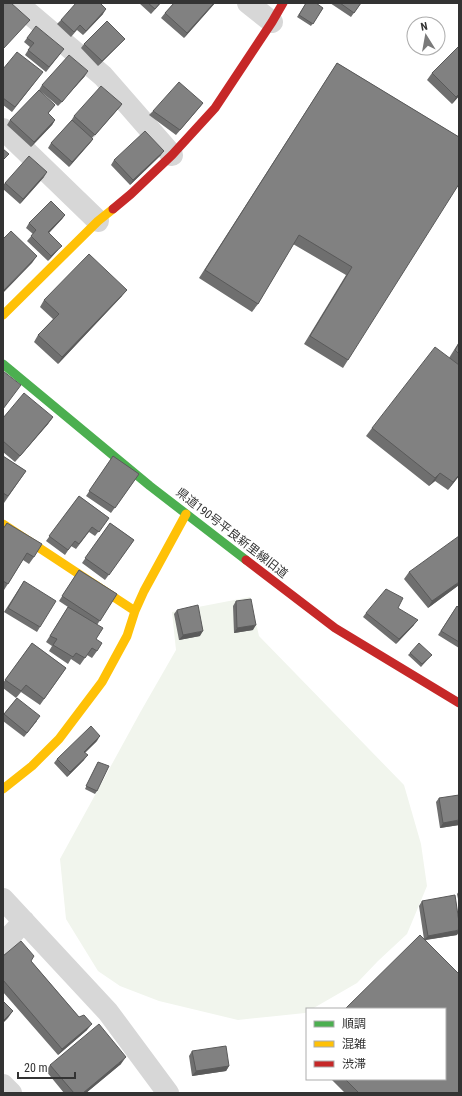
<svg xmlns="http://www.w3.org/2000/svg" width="462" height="1096" viewBox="0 0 462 1096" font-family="'Roboto Condensed','Noto Sans JP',sans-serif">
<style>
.green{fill:#f1f5ed}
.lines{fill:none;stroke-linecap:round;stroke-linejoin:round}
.street{stroke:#d7d7d7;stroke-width:22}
.fast{stroke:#4caf50;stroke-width:9}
.slow{stroke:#ffc107;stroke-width:9}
.jam{stroke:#c62828;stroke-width:9}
.wall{fill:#6f6f6f}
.shaded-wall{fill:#5a5a5a}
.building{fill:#818181;stroke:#5a5a5a}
.labels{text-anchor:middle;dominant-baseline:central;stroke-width:4;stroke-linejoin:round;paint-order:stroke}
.street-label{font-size:12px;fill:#333;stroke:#fff}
</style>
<rect width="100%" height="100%" fill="#fff"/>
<path class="green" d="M250,597L259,636L404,785L421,844L427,886L407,934L378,961L357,983L312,1009H307V1012L305,1013L238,1020L159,1001L120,986L98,971L66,919L60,859L141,711L176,650L172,612Z"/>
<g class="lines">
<path class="street" d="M17,3L103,76L172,155
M248,3L272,22
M3,129L98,221
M3,899L108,1012L168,1093
M3,944L24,921
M3,1085L11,1093"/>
<path class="fast" d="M3,364L150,486L246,560"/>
<path class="slow" d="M3,315L98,221L113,209
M3,524L135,611
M3,789L32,766L59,739L102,682L127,636L135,611L144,591L186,514"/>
<path class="jam" d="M113,209L131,194L172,155L215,108L272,22L283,3
M246,560L335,628L459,703"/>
</g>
<path class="wall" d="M139,3H161L151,14Z
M174,3H215L184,38L161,18L165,13Z
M306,3L323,8L311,26L297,17Z
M330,3H361L351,17Z
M101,5L103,14L83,35L77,30L71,37L57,24L61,20Z
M27,38L61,53L46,72L25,55L30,47L24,42Z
M125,39L98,66L81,48L84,44Z
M459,46V96L452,104L427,80L432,73Z
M337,63L459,137L348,360L343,368L304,344L346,275L293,244L258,304L252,312L199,278Z
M3,69L39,77L12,112L3,105Z
M85,76L58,106L39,90L42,85Z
M203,103L200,107L176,135L149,115L153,111Z
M122,104L119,108L92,138L93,139L90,143L69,167L48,148L51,143L71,121L74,116Z
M55,105L48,114L55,120L52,125L31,147L7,125L10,120Z
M161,155L130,185L111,165L114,160Z
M44,177L20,204L3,189V185L5,183Z
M65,215L62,219L49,233L58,250L48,261L27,241L33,234L26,228L29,223Z
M122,296L58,364L34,342L38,335L53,319L40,307L44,300Z
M459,342V476L448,490L435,481L429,486L366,436L372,428L449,358Z
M53,417L48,424L15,462L3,452V418Z
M3,456L26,471L4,503L3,502Z
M113,456L139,474L111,513L86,496Z
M79,496L109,518L95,536L89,532L76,549L71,546L65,555L46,541Z
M7,523L34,557L29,564L23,560L4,590H3V529Z
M110,523L134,540L105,580L82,563Z
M79,570L117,594L97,625L96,639L97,651L92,658L87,655L80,665L71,659L68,664L49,651L52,646L46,642L68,607L59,601Z
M409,572L459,585L428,608L404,579Z
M24,581L40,627L37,632L4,612Z
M236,601L253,630L234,633L233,606Z
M457,606L459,608V648L438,635Z
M177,610L200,636L179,640L174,614Z
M366,613L414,625L396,644L363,617Z
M32,643L66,668L40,705L21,692L16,698L3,688V683Z
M410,653L430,657L421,667L408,655Z
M17,698L37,721L24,737L3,721V715Z
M97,741L85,753L84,760L67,777L54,763L57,759Z
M98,762L97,791L95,794L85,789Z
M439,798L459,825L440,828L436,802Z
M459,891V904L457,894Z
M422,901L457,935L426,940L459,1093H345L332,1080L333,1079H445L419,906Z
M3,956L31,961L79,1017L87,1030L58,1055L3,992Z
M192,1051L229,1066L226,1071L192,1076L189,1056Z
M121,1064L86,1093H64L46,1071L50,1065Z"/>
<path class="shaded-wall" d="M214,3H215L184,38L187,33Z
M106,9L103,14L83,35L86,31Z
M125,39L98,66L102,61Z
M88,71L85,76L58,106L62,102Z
M459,94V96L452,104L456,97Z
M122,104L119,108L92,139L95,135Z
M55,120L52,125L31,147L34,142Z
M93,139L90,143L69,167L72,162Z
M164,151L161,155L130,185L133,180Z
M47,172L44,177L20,204L23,199Z
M65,215L62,219L45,237L48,232Z
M62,246L58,250L48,261L51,256Z
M37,256L32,263L3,293V291Z
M127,290L122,296L58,364L62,357Z
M53,417L48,424L15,462L20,456Z
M440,473L435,481L429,486L435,478Z
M459,475V476L448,490L453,482Z
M459,582V585L428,608L432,601Z
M418,620L414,625L396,644L399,639Z
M256,625L253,630L234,633L237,628Z
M203,631L200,636L179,640L183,635Z
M100,736L97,741L81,756L84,752Z
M88,755L84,760L67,777L70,772Z
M459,820V825L440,828L443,823Z
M459,930V932L457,935L424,940L428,936Z
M13,1011L8,1018L3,1023V1021Z
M92,1024L87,1030L58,1055L62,1049Z
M126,1057L121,1064L86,1093H83Z
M229,1066L226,1071L192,1076L196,1071Z"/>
<path class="building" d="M4,3H11L30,20L4,48L3,47V4Z
M76,3H102L101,4L106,9L86,31L80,25L74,32L61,20Z
M148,3H160L155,9Z
M174,3H214L187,33L165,13Z
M306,3H316L323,8L313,24L299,15Z
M340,3H361L354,13Z
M107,21L125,39L102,61L84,44Z
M36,26L64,49L49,67L28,50L34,43L27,38Z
M459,46V94L456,97L432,73Z
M17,52L43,72L15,107L3,98V69Z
M69,55L88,71L62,102L42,85Z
M337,63L459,137V184L348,360L310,336L352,267L299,235L258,304L205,270Z
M179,82L203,103L180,130L153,111Z
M101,86L122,104L95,135L74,116Z
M39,90L55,105L48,113L55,120L34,142L10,120Z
M72,120L93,139L72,162L51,143Z
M145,131L164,151L133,180L114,160Z
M3,149L9,154L3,160Z
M29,156L47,172L23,199L5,183Z
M51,201L65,215L48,232L62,246L51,256L31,236L36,230L29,223Z
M11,231L37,256L3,291V239Z
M89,254L127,290L62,357L38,335L59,314L44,300Z
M459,343V354L455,350Z
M435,347L459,365V475L453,482L440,473L435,478L372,428Z
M3,371L21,385L3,409Z
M24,393L53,417L20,456L3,441V418Z
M3,456L26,471L8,496L3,493Z
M113,456L139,474L115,508L89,491Z
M79,496L109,518L99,532L92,527L79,544L75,541L68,550L49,536Z
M7,523L42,544L34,557L27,553L8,584L3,581V529Z
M110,523L134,540L109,575L85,558Z
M459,536V582L432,601L409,572Z
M79,570L117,594L100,621L62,596Z
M24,581L56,601L40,627L8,608Z
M386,589L403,598L398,608L418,620L399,639L366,613Z
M251,599L256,625L237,628L236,601Z
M198,605L203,631L183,635L177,610Z
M457,606L459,608V642L441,631Z
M68,607L103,628L96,639L102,643L97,651L92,648L85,658L76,653L73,657L53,645L57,639L50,636Z
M32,643L66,668L44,699L26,685L21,691L5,680Z
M419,643L432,655L422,664L410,653Z
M17,698L40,716L27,733L4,714Z
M91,726L100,736L84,752L88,755L70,772L57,759Z
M98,762L109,766L97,791L86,786Z
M459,795V820L443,823L439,798Z
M455,895L459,922V930L428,936L422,901Z
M420,935L459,974V1093H359L345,1079H445V1009H345Z
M21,941L34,956L31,961L79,1017L84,1015L92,1024L62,1049L3,980V956Z
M3,1001L13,1011L3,1021Z
M99,1024L126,1057L83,1093H74L50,1065Z
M226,1046L229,1066L196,1071L192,1051Z"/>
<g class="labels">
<g class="street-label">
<text transform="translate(232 533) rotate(38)">県道190号平良新里線旧道</text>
</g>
</g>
<rect width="462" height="1096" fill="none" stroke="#333333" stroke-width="8"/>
<rect x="306" y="1008" width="140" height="72" fill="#ffffff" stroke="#adadad"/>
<rect x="314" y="1021" width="20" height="6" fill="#4caf50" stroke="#adadad"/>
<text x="342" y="1028" font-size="12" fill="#333333">順調</text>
<rect x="314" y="1041" width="20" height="6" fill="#ffc107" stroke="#adadad"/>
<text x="342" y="1048" font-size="12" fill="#333333">混雑</text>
<rect x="314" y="1061" width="20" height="6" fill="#c62828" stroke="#adadad"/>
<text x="342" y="1068" font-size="12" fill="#333333">渋滞</text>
<g transform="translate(426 36) rotate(349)"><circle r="19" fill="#ffffff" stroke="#adadad"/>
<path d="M0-3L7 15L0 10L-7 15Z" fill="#7a7a7a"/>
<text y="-6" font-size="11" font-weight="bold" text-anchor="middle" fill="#333333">N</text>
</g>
<path d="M18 1072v6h57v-6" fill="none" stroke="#333333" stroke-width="2"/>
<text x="24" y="1072" font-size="12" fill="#333333" stroke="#ffffff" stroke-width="3" paint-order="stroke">20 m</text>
</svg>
